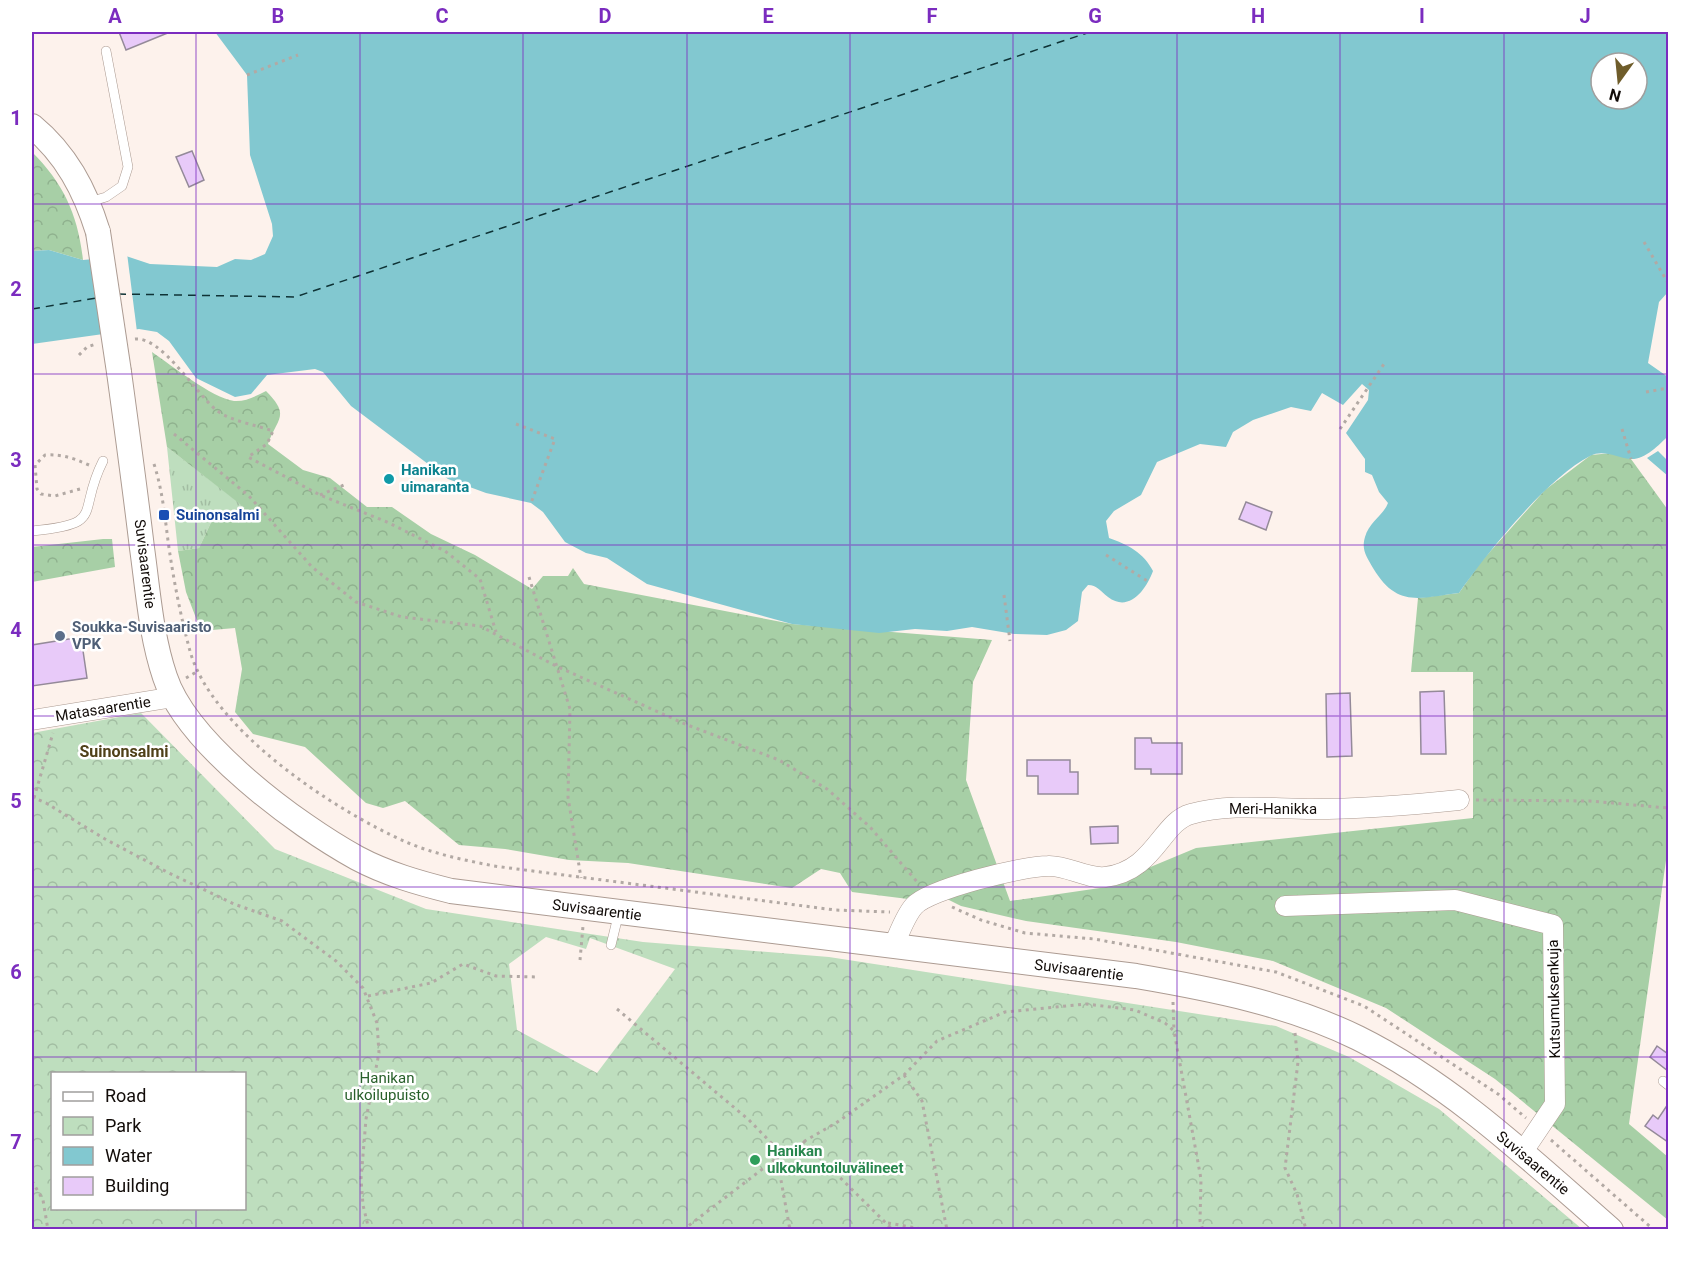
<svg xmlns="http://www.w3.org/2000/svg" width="1700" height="1261" viewBox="0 0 1700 1261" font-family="Roboto,sans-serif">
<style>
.grass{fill:url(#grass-tufts)}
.forest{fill:url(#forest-crowns)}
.park{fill:url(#park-crowns);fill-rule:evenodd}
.pitch{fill:#bedebe}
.water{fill:#82c8d0;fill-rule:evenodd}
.pier{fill:#fdf2ec}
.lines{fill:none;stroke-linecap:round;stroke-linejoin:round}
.ferry{stroke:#0f3336;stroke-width:1.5;stroke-dasharray:8 6;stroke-linecap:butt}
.building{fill:#e8caf9;stroke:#948a99;stroke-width:1.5}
.service-casing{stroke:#ac9b92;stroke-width:10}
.minor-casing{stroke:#ac9b92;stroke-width:21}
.tertiary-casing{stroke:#ac9b92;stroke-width:26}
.path{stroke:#b2a9a4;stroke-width:3;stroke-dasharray:3 4.5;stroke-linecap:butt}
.service{stroke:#fff;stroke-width:9}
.minor{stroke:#fff;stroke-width:20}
.tertiary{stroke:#fff;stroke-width:24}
.tertiary-bridge-casing{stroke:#ac9b92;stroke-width:26;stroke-linecap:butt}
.tertiary-bridge{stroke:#fff;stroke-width:24}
.grid{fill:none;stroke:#7b2cbf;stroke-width:1.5;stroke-opacity:0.55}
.culture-dot{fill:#0f9aa8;stroke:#fff;stroke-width:2}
.transit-dot{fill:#1a4fb4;stroke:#fff;stroke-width:2}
.service-dot{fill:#5c6f8a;stroke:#fff;stroke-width:2}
.leisure-dot{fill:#2e9e5b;stroke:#fff;stroke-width:2}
.labels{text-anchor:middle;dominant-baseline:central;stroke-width:5;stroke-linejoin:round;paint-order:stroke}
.culture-label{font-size:15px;font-weight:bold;fill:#0d838f;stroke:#fff;text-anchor:start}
.transit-label{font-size:15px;font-weight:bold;fill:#164399;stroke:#fff;text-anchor:start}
.street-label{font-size:15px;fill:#120c09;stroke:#fff}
.service-label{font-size:15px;font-weight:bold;fill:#4e5e75;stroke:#fff;text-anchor:start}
.park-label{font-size:15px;fill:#29602b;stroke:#fff}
.leisure-label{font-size:15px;font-weight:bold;fill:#27864d;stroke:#fff;text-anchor:start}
.neighbourhood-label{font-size:16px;font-weight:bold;fill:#4f4018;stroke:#fff}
.neatline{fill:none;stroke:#7b2cbf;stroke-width:2}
.grid-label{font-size:20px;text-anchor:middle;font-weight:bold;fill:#7b2cbf}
</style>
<defs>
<pattern id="grass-tufts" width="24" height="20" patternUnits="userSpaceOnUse" patternTransform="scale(1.5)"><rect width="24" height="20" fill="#bedebe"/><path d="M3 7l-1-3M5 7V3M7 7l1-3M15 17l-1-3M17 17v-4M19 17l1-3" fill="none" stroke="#a2bda2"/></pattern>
<pattern id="forest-crowns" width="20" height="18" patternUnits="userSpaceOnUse" patternTransform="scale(1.5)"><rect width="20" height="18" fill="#a7cfa6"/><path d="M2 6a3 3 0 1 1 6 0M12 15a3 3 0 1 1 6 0" fill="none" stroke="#8fb18e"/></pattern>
<pattern id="park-crowns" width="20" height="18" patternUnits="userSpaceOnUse" patternTransform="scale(1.5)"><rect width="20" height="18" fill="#bedebe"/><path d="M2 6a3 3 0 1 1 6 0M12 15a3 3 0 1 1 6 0" fill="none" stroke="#a2bda2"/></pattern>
</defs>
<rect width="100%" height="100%" fill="#fdf2ec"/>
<path class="grass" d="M167,447L246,508L216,512L199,548L178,551Z"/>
<path class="forest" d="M32,152C64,184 78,215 83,260L49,250L32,251Z
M152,352C171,365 212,398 234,401C245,402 256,396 266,391C291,416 277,418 268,444L303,470L330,478L367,507H392L431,534L475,555L532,589L543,576H568L573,568L584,584L792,624L992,640L973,682L966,780L1010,901L1100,888L1196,848L1473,818V672H1411L1418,598L1459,593L1480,563L1545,490L1591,455L1612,453L1631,459L1668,510V846L1629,1124L1668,1157V1220L1495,1079L1386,1008L1273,961L1176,942L1026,921L961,906L929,890L908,899L852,892L840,873L821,869L792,888L628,863L569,860L505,849L459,845L405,801L383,808L366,803L305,747L253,734L235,712L242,669L235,628L201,631L186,592L178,551L199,548L216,512L245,508L167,447Z
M103,539H112L115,567L32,582V547Z"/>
<path class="park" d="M141,713L275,849L426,909L643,942L829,957L1276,1026L1349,1057L1439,1109L1582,1229L32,1230V733ZM546,937L586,949L590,938L675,969L597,1073L517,1030L509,964ZM52,1074H244V1208H52Z"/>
<path class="pitch" d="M764,1144L773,1156L747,1177L737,1165Z"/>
<path class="water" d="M215,32H1668V292L1659,302L1648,363L1668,377V436C1659,445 1645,460 1630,459C1617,458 1604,449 1590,456C1547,478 1487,553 1459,593C1419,598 1397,608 1373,568C1367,557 1361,550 1365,537C1369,522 1383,516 1388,503L1379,492L1372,475L1365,472V459L1346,433L1368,400L1369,390L1362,384L1343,405L1322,393L1311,411L1291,407L1253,420L1233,432L1226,447L1200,444L1157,462L1141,495L1114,511L1106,521L1109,538C1127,544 1144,553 1153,571C1146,590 1129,613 1108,597C1100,591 1097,585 1088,585L1082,592L1078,621L1066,630L1047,635L1014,634L972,627L947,631L915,629L879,633L792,624L647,584L607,558L586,553L565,542L543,512L531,503L486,493L448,479L351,406L323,372L315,369L267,375L251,394L235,397L196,378L169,341L157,332L139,329L32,344V251L49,250L83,260L126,256L150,264L217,267L235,259L251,260L265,254L273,236L272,224L250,155L247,75ZM1601,63H1637V99H1601Z
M1658,451L1668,461V476L1647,458Z"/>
<path class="pier" d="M127,253L137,332L102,336L92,256Z"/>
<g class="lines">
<path class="ferry" d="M118,294L295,297L1090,32
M32,309L96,298"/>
</g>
<path class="building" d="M119,32H170L126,50Z
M192,151L204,180L189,187L176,157Z
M1246,502L1272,512L1266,530L1239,519Z
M81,637L87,678L32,686V645Z
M1444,691L1446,754H1421L1420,692Z
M1350,693L1352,756L1327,757L1326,694Z
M1135,738H1151L1152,743H1182V774H1151V769H1135Z
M1027,760H1070V772H1078V794H1038V776H1027Z
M1118,826V843L1091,844L1090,827Z
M1657,1046L1668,1054V1071L1650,1057Z
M1668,1104V1142L1645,1126L1653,1115L1658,1119Z"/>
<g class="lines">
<defs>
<path id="service" d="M89,202L106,197L122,186L128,167L106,51
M32,531C107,524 76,514 103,461
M611,945L619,912
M1663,1081L1668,1085"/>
<path id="minor" d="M32,720L174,697
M1285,906L1455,900L1553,925L1555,1104L1522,1153
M893,947C899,934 905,916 914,906C929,889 1023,866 1048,866C1067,865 1086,879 1105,877C1155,871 1161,822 1191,814C1230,803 1273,809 1313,809C1362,809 1411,805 1459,800"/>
<path id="tertiary" d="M32,126C66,154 85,190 98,232
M119,372C127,431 135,489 142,548C148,591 151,636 165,677C187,744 297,825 357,858C387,874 419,883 451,891L1136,976C1212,989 1289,1004 1358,1038C1453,1085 1532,1161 1611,1230"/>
</defs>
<use href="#service" class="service-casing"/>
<use href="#minor" class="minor-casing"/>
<use href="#tertiary" class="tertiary-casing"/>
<path class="path" d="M247,75L298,55
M1644,242L1668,283
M135,339C161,336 195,392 216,410C230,421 256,425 273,431L267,444L248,457L320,495L387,522L445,551L480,579L496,632
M79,355L87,347L96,344
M1646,392L1668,388
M516,424L555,439L531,503
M1340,429L1386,361
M1622,429L1631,459
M174,434L249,496L312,567L356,602L402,617L480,626L556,666L685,724L779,760L827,789L870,827L918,883
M154,464C163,492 165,519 169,548C174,582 181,618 190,651C212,730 334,810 406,842C434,854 464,860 494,866L835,910L890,912
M80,489L55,496L41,494L37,489L35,465L45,455C62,454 73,458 89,465
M320,495L344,485
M1106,555L1149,582
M529,577L570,709L568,797L581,878
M1004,595L1010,641
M186,678L198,671
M32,797L46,803L105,839L169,873L234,904L282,921L336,961L363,988L377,1023L379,1053L366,1119L361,1179L363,1205L369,1230
M34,798L53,733
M1476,800L1590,801L1668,808
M952,907L981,920L1025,933L1094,939L1276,972L1364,1006L1498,1094L1526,1118
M580,960L583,926
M368,996L431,983L463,964L496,976L539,977
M1173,1002L1174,1031
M617,1009L749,1120L782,1154
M1295,1033L1298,1062L1285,1168L1297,1194L1306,1230
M904,1075L922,1101L947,1230
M1551,1140L1654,1230
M803,1141L893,1230
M777,1158L790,1230
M32,1181L43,1200L48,1230
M888,1223L928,1230
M683,1230L782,1154L836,1123L904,1075L937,1041L1005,1012L1086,1004L1135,1010L1165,1023L1174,1031L1201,1179L1200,1221L1203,1230"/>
<use href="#service" class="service"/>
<use href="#minor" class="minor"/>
<use href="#tertiary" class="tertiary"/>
<defs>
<path id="tertiary-bridge" d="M98,232L119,372"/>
</defs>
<use href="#tertiary-bridge" class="tertiary-bridge-casing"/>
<use href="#tertiary-bridge" class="tertiary-bridge"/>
</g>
<path class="grid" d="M196,32V1074M360,32V1230M523,32V1230M687,32V1230M850,32V1230M1013,32V1230M1177,32V1230M1340,32V1230M1504,32V1230M32,204H1668M32,374H1668M32,545H1668M32,716H1668M32,887H1668M32,1057H1668M196,1208V1230"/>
<circle class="culture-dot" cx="389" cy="479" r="6"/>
<rect class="transit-dot" x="158" y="509" width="12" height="12" rx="3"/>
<circle class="service-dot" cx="60" cy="636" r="6"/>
<circle class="leisure-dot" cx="755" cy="1160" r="6"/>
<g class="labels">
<g class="culture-label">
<text x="401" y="470">Hanikan<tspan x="401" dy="17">uimaranta</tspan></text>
</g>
<g class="transit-label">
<text x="176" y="515">Suinonsalmi</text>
</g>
<g class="street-label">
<text transform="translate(145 564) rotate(83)">Suvisaarentie</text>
<text transform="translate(103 709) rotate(-9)">Matasaarentie</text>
<text x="1273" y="809">Meri-Hanikka</text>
<text transform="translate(597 910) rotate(7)">Suvisaarentie</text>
<text transform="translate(1079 970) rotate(7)">Suvisaarentie</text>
<text transform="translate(1554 999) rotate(-91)">Kutsumuksenkuja</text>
<text transform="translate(1533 1163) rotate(40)">Suvisaarentie</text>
</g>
<g class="service-label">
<text x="72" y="627">Soukka-Suvisaaristo<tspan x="72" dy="17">VPK</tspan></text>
</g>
<g class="park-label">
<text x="387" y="1078">Hanikan<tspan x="387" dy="17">ulkoilupuisto</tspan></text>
</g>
<g class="leisure-label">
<text x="767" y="1151">Hanikan<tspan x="767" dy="17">ulkokuntoiluvälineet</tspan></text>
</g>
<g class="neighbourhood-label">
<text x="124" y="751">Suinonsalmi</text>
</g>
</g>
<rect width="1700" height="1261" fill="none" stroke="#ffffff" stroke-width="66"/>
<rect x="51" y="1072" width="195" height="138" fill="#ffffff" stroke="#a09e9d" stroke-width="1.5"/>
<rect x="63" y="1092" width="30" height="9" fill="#ffffff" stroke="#a09e9d" stroke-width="1.5"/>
<text x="105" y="1102" font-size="18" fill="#120c09">Road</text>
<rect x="63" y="1117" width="30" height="18" fill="url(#park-crowns)" stroke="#a09e9d" stroke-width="1.5"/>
<text x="105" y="1132" font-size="18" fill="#120c09">Park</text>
<rect x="63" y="1147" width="30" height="18" fill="#82c8d0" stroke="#a09e9d" stroke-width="1.5"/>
<text x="105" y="1162" font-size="18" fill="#120c09">Water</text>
<rect x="63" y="1177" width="30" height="18" fill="#e8caf9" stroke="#a09e9d" stroke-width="1.5"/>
<text x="105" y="1192" font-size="18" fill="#120c09">Building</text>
<g transform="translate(1619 81) rotate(195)"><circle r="28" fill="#ffffff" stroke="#a09e9d" stroke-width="1.5"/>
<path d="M0-4.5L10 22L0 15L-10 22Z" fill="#6e5c2a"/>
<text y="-9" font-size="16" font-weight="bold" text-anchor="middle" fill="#120c09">N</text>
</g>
<rect x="33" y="33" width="1634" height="1195" class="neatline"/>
<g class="grid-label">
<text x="115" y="23">A</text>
<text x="278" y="23">B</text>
<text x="442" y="23">C</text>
<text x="605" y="23">D</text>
<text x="768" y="23">E</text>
<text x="932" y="23">F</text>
<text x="1095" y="23">G</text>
<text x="1258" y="23">H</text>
<text x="1422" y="23">I</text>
<text x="1585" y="23">J</text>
<text x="16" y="125">1</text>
<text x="16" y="296">2</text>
<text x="16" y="467">3</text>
<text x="16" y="637">4</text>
<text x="16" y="808">5</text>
<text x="16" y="979">6</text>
<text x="16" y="1149">7</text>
</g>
</svg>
